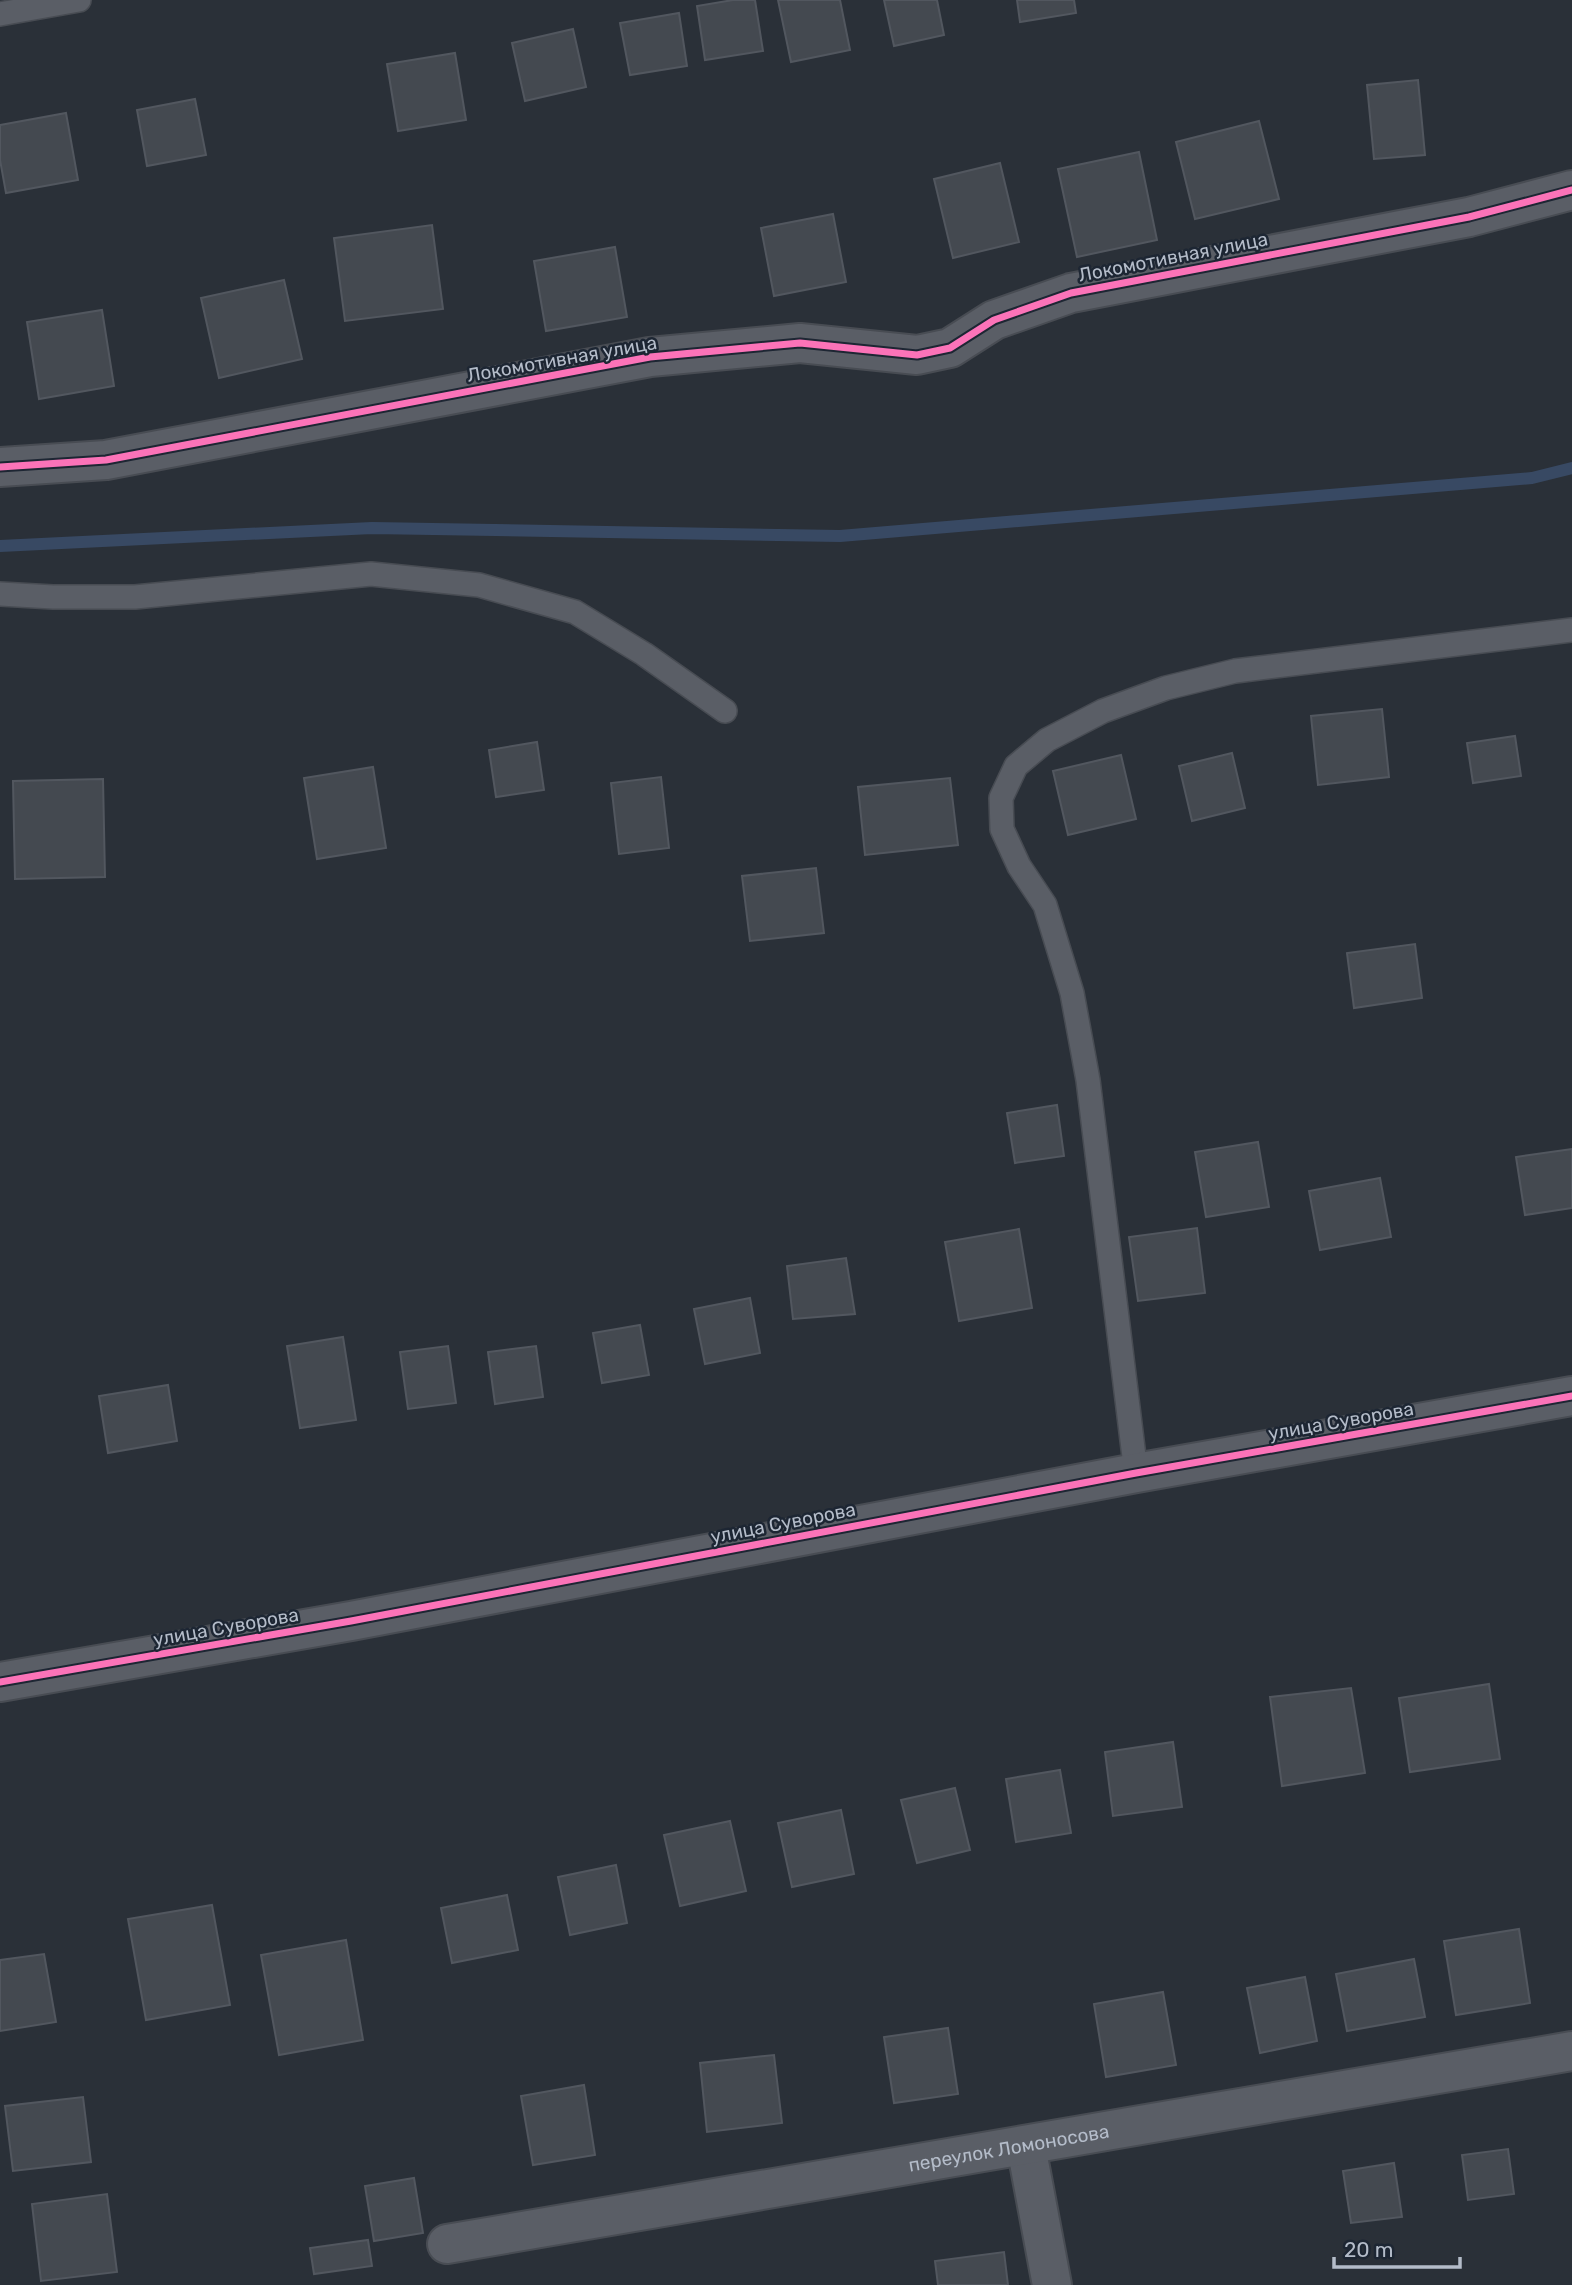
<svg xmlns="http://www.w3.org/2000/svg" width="1572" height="2285" viewBox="0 0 1572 2285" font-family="Rubik,sans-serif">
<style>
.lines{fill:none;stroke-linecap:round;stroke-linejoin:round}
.stream{stroke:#384963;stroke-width:12}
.building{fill:#444950;stroke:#52575f;stroke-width:2}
.service-casing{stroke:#484c53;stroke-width:26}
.minor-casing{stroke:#484c53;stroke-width:42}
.service{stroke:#5a5e66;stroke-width:23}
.minor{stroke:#5a5e66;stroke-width:38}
.cycleway-casing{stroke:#1d2633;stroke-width:11}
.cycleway{stroke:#fb73b8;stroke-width:7}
.labels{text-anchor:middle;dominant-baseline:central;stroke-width:5;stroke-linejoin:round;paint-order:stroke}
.street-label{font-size:19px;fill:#b4bcc9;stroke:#1d2633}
</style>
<rect width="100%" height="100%" fill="#2a3038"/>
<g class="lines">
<path class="stream" d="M0,546L372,528L840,536L1532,478L1572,468"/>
</g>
<path class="building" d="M733,0H755L763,51L705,60L697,6Z
M778,0H840L850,50L791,62Z
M884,0H937L944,35L894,46Z
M1017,0H1074L1076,13L1020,22Z
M679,13L687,66L630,75L620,23Z
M573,29L586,87L525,101L512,43Z
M455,53L466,120L398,131L387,64Z
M1418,80L1425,155L1374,159L1367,85Z
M195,99L206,155L147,166L137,110Z
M66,113L78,180L6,193L0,160V125Z
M1259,121L1279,199L1195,219L1176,142Z
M1139,152L1157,240L1077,257L1058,169Z
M1000,163L1019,242L953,258L934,179Z
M833,214L846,282L774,296L761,228Z
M432,225L443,309L345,321L334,238Z
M615,247L627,317L546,331L534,261Z
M284,280L302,359L219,378L201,298Z
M102,310L114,386L39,399L27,322Z
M1382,709L1389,777L1318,785L1311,716Z
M1515,736L1521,776L1473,783L1467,743Z
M537,742L544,790L496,797L489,750Z
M1232,753L1245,808L1192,821L1179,766Z
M1121,755L1136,819L1068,835L1053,771Z
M373,767L386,848L317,859L304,778Z
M661,777L669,848L619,854L611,783Z
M950,778L958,845L865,855L858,787Z
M103,779L105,877L15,879L13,781Z
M816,868L824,933L750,941L742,876Z
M1415,944L1422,998L1354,1008L1347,953Z
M1057,1105L1064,1156L1015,1163L1007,1113Z
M1258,1142L1269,1207L1206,1217L1195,1152Z
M1572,1149V1208L1525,1215L1516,1157Z
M1380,1178L1391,1237L1320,1250L1309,1191Z
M1197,1228L1205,1293L1138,1301L1129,1237Z
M1019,1229L1032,1308L959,1321L945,1242Z
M846,1258L855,1314L793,1319L787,1266Z
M750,1298L760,1353L705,1364L694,1309Z
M640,1325L649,1375L602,1383L593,1333Z
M343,1337L356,1420L300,1428L287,1346Z
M448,1346L456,1403L408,1409L400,1352Z
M536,1346L543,1397L495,1404L488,1352Z
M168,1385L177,1441L108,1453L99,1396Z
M1489,1684L1500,1759L1410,1772L1399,1698Z
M1351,1688L1365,1773L1282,1786L1270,1697Z
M1173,1742L1182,1807L1113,1816L1105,1752Z
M1060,1770L1071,1833L1016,1842L1006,1779Z
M955,1788L970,1850L917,1863L901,1800Z
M841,1810L854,1874L792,1887L778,1823Z
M730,1821L746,1891L680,1906L664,1835Z
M616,1865L627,1923L570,1935L558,1877Z
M507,1895L518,1950L452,1963L441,1908Z
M212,1905L230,2005L146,2020L128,1919Z
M1519,1929L1530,2003L1456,2015L1444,1941Z
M346,1940L363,2040L279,2055L261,1955Z
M44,1954L56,2022L0,2031V1960Z
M1414,1959L1425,2017L1347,2031L1336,1974Z
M1305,1977L1317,2041L1260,2053L1247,1988Z
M1163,1992L1176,2065L1106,2077L1094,2004Z
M948,2028L958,2094L894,2103L884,2037Z
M774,2055L782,2123L707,2132L700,2063Z
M584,2085L595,2155L533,2165L521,2096Z
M83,2097L91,2162L13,2171L5,2106Z
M1508,2149L1514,2194L1468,2200L1462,2155Z
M1394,2163L1402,2217L1351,2223L1343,2171Z
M414,2178L423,2233L374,2241L365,2186Z
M107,2194L117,2272L41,2281L32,2204Z
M368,2240L372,2266L314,2274L310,2248Z
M1004,2252L1008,2285H938L935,2261Z"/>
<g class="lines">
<defs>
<path id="service" d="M0,14L79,0
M0,594L53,597H135L371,574L479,585L575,612L644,654L725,711
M1136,1473L1088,1080L1072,993L1045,905L1019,866L1002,829L1001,798L1016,766L1047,740L1103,711L1166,688L1235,671L1572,630"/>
<g id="minor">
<path d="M0,467L106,460L650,357L800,343L917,355L950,348L994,320L1071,293L1469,217L1572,190"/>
<path d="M0,1682L351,1621L1136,1473L1572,1396"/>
<path d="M1026,2146L1052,2285"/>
<path id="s1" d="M447,2244L1572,2051"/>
</g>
</defs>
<use href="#service" class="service-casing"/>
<use href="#minor" class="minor-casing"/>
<use href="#service" class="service"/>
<use href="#minor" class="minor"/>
<defs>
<path id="cycleway" d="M0,467L106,460L650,357L800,343L917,355L950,348L994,320L1071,293L1469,217L1572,190
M0,1682L351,1621L1136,1473L1572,1396"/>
</defs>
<use href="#cycleway" class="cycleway-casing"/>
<use href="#cycleway" class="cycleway"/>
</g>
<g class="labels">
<g class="street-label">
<text transform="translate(1173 257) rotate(-11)">Локомотивная улица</text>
<text transform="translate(562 359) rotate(-10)">Локомотивная улица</text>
<text transform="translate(1341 1421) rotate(-10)">улица Суворова</text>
<text transform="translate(783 1523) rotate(-11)">улица Суворова</text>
<text transform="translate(226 1627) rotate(-10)">улица Суворова</text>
<text stroke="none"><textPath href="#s1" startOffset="570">переулок Ломоносова</textPath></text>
</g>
</g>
<path d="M1334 2257v10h126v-10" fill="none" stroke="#b4bcc9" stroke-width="3.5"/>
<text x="1344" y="2257" font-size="21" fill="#b4bcc9" stroke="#1d2633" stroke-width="5" paint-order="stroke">20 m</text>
</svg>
